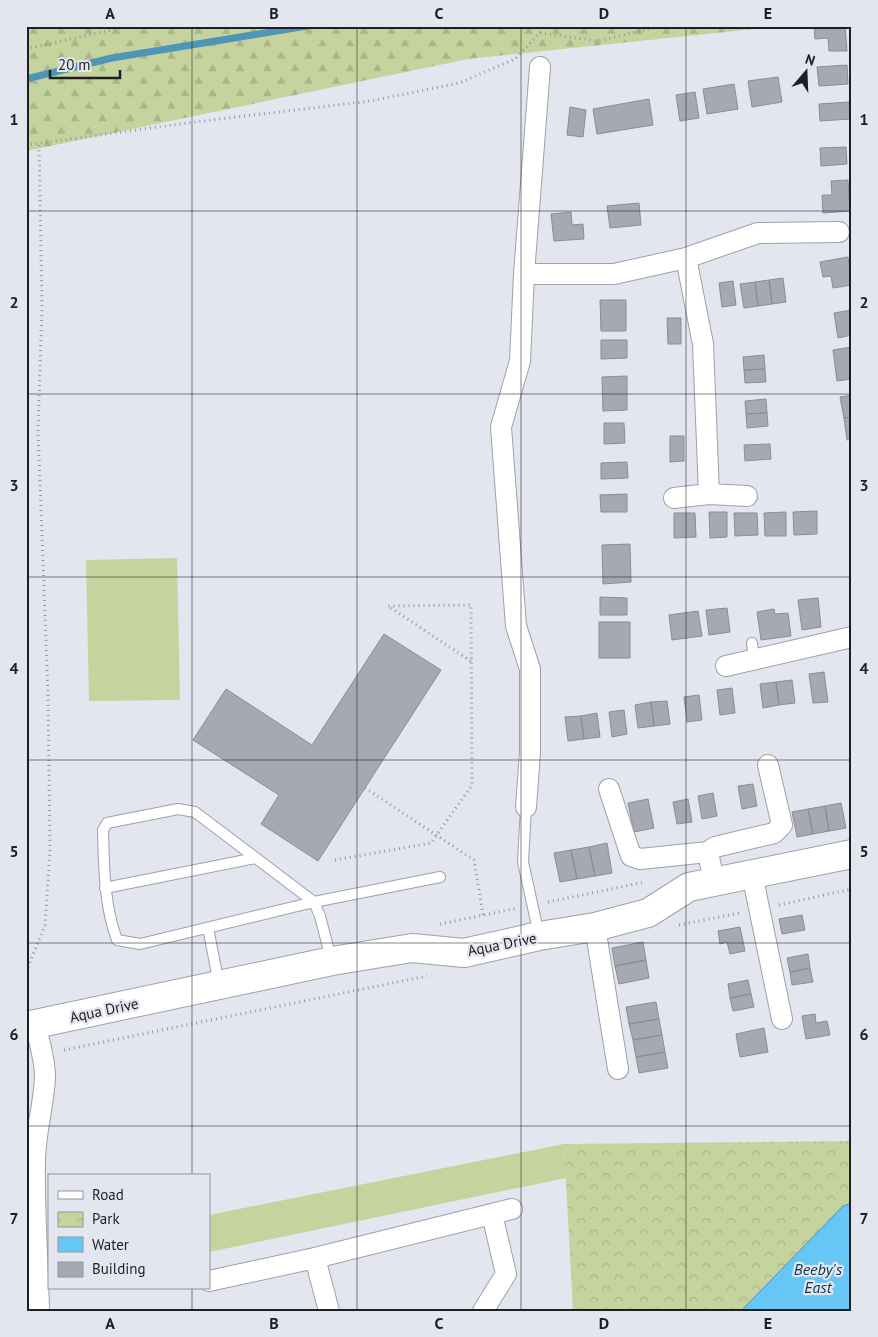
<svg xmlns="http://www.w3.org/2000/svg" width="878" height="1337" viewBox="0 0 878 1337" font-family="'PT Sans',sans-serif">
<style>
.green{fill:#c5d49e}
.forest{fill:url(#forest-firs)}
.park{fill:url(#park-crowns)}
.water{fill:#66c7f7;stroke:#5095b7}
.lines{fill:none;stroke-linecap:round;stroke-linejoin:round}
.stream{stroke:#5095b7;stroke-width:7}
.building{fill:#a7a9b2;stroke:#8b8d95}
.lane-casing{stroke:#9fa1aa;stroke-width:12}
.street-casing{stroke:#9fa1aa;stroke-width:22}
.secondary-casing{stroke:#9fa1aa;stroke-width:30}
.path{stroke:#95979e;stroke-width:3;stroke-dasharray:1 4;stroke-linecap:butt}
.lane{stroke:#fff;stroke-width:10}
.street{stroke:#fff;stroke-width:20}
.secondary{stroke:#fff;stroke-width:28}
.grid{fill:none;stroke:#1e1f22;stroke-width:1;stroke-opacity:0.55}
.labels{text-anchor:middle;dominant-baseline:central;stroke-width:4.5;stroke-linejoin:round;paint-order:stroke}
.street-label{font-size:15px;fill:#1e1f22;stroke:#e3e5ef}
.water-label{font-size:16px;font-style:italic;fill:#0c384b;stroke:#e3e5ef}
.neatline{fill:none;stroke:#1e1f22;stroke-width:2}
.grid-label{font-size:16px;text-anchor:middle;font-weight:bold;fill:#1e1f22}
</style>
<defs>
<pattern id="forest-firs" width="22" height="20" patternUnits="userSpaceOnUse" patternTransform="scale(1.25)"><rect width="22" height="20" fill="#c5d49e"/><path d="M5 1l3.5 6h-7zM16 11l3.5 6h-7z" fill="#a9b688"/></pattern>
<pattern id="park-crowns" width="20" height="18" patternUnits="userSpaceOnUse" patternTransform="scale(1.25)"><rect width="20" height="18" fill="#c5d49e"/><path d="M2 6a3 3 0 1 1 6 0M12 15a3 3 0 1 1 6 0" fill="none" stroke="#a9b688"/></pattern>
</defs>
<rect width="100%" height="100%" fill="#e3e5ef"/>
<path class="green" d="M177,558L180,700L89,701L86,560Z
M564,1144L566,1178L209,1252V1215Z"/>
<path class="forest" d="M26,26H784L468,59L26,151Z"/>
<path class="park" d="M852,1141V1311H573L564,1144Z"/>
<path class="water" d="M852,1203V1311H741L843,1206Z"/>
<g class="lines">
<path class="stream" d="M26,79L112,58L307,26"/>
</g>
<path class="building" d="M814,26H845L847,51H829L828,38L815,39Z
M847,65L848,84L819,86L817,67Z
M778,77L782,102L752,107L748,81Z
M734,84L738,109L707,114L703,89Z
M695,92L699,118L680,121L676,95Z
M649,99L653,125L597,134L593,109Z
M849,102L850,119L820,121L819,104Z
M570,107L586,110L583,137L567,135Z
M846,147L847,164L821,166L820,148Z
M848,180L850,211L823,213L822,195H832L831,181Z
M639,203L641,225L610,228L607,206Z
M571,212L572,225L583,224L584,239L554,241L551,214Z
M848,257L852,285L833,288L831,276L823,277L820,262Z
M783,278L786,302L772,304L769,280Z
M769,280L772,304L758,306L755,282Z
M733,281L736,305L722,307L719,283Z
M755,282L758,306L744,308L740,284Z
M600,300H626V331H601Z
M852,310V335L838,338L834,313Z
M667,318H681V344H668Z
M601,340H627V358L601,359Z
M852,347V379L837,381L833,350Z
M764,355L765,369L744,370L743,357Z
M765,369L766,382L745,383L744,370Z
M627,376V410L603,411L602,377Z
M852,395V417L844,418L840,397Z
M766,399L767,413L746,414L745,401Z
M767,413L768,426L747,428L746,414Z
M852,417V439L847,440L844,418Z
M604,423H624L625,443L604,444Z
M670,436H684V461L670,462Z
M770,444L771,459L745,461L744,445Z
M627,462L628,478L601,479V463Z
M627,494V512H601L600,495Z
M817,511V534L794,535L793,512Z
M709,512H727V537L710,538Z
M786,512V536H765L764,513Z
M674,513H695L696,537L674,538Z
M734,513H757L758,535L735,536Z
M630,544L631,582L603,584L602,545Z
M600,597L627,598V615H600Z
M818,598L821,627L802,630L798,600Z
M727,608L730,632L709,635L706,610Z
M774,609L775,614L788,613L791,636L761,640L757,612Z
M698,611L702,636L672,640L669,615Z
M599,622H630V658H599Z
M384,634L441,670L318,861L261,824L279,795L193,740L226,689L312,745Z
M824,672L828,702L813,703L809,674Z
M792,680L795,703L779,705L776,682Z
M776,682L779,705L763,708L760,684Z
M732,688L735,713L720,715L717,690Z
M699,695L702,720L687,722L684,697Z
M667,701L670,724L654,726L651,702Z
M651,702L654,726L638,728L635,705Z
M624,710L627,734L612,737L609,712Z
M597,713L600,737L584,739L581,716Z
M581,716L584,739L568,741L565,717Z
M753,784L757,806L742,809L738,786Z
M713,793L717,816L702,819L698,796Z
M648,799L654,828L634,832L628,803Z
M688,799L692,822L677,824L673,802Z
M841,803L846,828L829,831L825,806Z
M825,806L829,831L813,834L808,809Z
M808,809L813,834L797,837L792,812Z
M607,843L612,873L595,876L589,847Z
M589,847L595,876L577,879L571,850Z
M571,850L577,879L560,882L554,853Z
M802,915L805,930L782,934L779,919Z
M740,927L745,951L730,954L727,942L720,944L718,931Z
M643,942L646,960L615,966L612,948Z
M808,954L810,968L790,972L787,958Z
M646,960L649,978L619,984L615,966Z
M810,968L813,982L792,985L790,972Z
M748,980L751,994L730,998L728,984Z
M751,994L754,1007L733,1011L730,998Z
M656,1002L659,1019L629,1024L626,1007Z
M815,1014L816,1023L827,1021L830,1035L806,1039L802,1016Z
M659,1019L662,1035L633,1040L629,1024Z
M764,1028L768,1052L740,1057L736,1034Z
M662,1035L665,1052L636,1057L633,1040Z
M665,1052L668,1068L639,1073L636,1057Z"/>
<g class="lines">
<defs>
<path id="lane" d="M752,643L754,660
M526,807L523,862L539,935
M105,888L256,858
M208,928L219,984
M331,959L320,916L314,902L195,812L178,809L107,823L103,830C104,867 104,905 117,940L140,944L314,902L440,877"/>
<path id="street" d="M686,258L703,344L709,494
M524,274H614L686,258L758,233L839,232
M674,498L709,494L747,496
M726,666L852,637
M609,789L631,856L640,859L708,852
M526,807L530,752V669L516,626L501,427L520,361L524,274L540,67
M752,874L782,1019
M714,882L708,852L715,847L774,833L782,825L768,765
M595,927L618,1069
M35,1024C39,1041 45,1059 45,1077C44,1105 35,1133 35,1161C34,1211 38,1261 39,1311
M315,1258L512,1209
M209,1281L315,1258L329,1311
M483,1311L506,1274L492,1214"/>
<path id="secondary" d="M26,1026L332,961L412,948L464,953L539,936L595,927L648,913L689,887L852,854"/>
</defs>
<use href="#lane" class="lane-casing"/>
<use href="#street" class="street-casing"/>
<use href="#secondary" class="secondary-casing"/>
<path class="path" d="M26,28L35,26
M540,33L598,41L661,26
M26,49L129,26
M26,145L195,122L370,101L459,83L515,59L540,33L542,26
M365,788L474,860L483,915
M335,860L431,843L472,785L471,605L388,606L472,662
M548,902L645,882
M779,905L852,889
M440,924L518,908
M679,925L739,913
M26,972L45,925L50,851L48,693L38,430L42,308L39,142
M26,986L28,1000
M64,1050L427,976"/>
<use href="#lane" class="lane"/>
<use href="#street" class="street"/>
<use href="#secondary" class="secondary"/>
</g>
<path class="grid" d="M192,26V1176M357,26V1311M521,26V1311M686,26V1311M26,211H852M26,394H852M26,577H852M26,760H852M26,943H852M26,1126H852M192,1288V1311"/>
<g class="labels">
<g class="street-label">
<text transform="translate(502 944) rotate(-11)">Aqua Drive</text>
<text transform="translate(104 1010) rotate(-12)">Aqua Drive</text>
</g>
<g class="water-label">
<text x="818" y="1269">Beeby's<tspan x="818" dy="18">East</tspan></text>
</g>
</g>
<rect width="878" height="1337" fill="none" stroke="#e3e5ef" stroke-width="55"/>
<rect x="48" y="1174" width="162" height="115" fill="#e3e5ef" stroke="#94969d"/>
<rect x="58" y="1191" width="25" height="8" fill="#ffffff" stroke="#94969d"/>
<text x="92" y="1200" font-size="15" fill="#1e1f22">Road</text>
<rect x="58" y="1212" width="25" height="15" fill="url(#park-crowns)" stroke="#94969d"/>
<text x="92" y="1224" font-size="15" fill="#1e1f22">Park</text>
<rect x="58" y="1237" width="25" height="15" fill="#66c7f7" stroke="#94969d"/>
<text x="92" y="1250" font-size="15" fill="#1e1f22">Water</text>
<rect x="58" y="1262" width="25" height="15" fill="#a7a9b2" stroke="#94969d"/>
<text x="92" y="1274" font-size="15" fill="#1e1f22">Building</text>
<g transform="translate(806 72) rotate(19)" stroke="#e3e5ef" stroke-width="4" paint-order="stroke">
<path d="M0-4L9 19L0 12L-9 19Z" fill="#1e1f22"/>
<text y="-8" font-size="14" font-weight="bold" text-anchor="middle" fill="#1e1f22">N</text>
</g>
<path d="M50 70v8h70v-8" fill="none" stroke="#1e1f22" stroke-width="2.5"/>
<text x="58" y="70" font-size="15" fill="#1e1f22" stroke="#e3e5ef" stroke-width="4" paint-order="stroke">20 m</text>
<rect x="28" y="28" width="822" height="1282" class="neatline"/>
<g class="grid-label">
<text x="110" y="19">A</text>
<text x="274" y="19">B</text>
<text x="439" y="19">C</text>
<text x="604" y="19">D</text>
<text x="768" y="19">E</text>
<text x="14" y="125">1</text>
<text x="864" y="125">1</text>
<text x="14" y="308">2</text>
<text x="864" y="308">2</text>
<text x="14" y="491">3</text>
<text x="864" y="491">3</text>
<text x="14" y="674">4</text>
<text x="864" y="674">4</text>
<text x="14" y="857">5</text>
<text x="864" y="857">5</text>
<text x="14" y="1040">6</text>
<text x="864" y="1040">6</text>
<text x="14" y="1224">7</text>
<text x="864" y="1224">7</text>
<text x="110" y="1329">A</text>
<text x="274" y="1329">B</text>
<text x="439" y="1329">C</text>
<text x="604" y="1329">D</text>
<text x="768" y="1329">E</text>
</g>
</svg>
